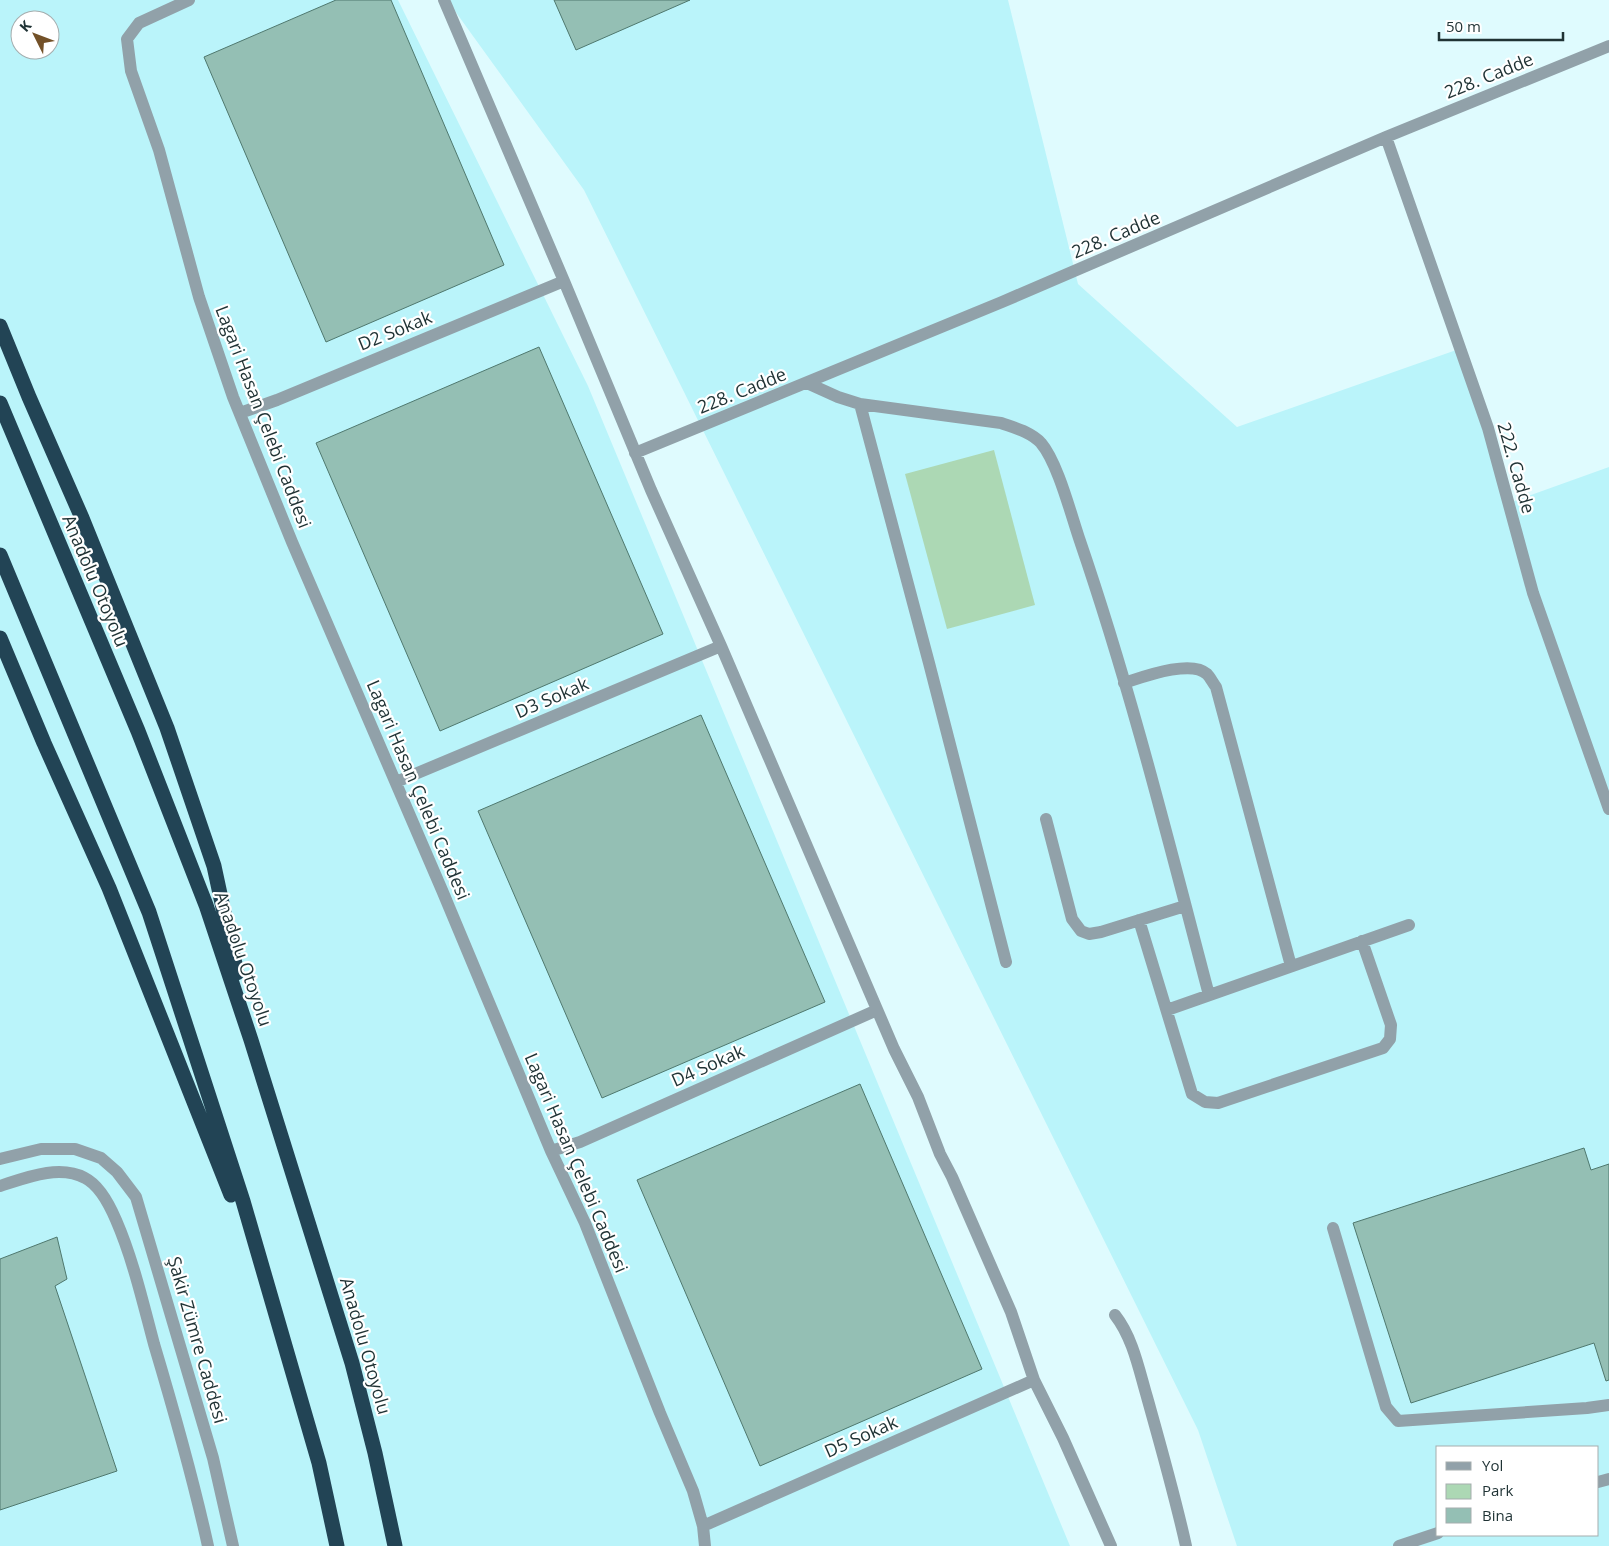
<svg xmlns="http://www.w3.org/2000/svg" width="1609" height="1546" viewBox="0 0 1609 1546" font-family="'Open Sans',sans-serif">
	<rect width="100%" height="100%" fill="#dffbfe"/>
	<path fill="#baf4fa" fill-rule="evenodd" d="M0 0H398L588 386 1070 1546H0ZM20 20H50V50H20Z
		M447 0H1008L1078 284 1237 427 1462 348 1506 504 1609 467V1546H1237L1198 1430 584 190ZM1438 1447H1598V1535H1438Z"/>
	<path fill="#acd8b4" d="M994 450 1035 605 947 629 905 474Z"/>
	<path fill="#94bfb4" stroke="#4f786e" d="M336 0H391L504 265 326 342 204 57Z
		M554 0H690L576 50Z
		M539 347 663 634 440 731 316 443Z
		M701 715 825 1002 602 1098 478 811Z
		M860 1084 982 1369 760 1466 637 1180Z
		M1584 1148 1591 1170 1609 1164V1380L1606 1381 1594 1343 1411 1403 1353 1223Z
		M57 1237 67 1279 55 1286 117 1471 0 1510V1259Z"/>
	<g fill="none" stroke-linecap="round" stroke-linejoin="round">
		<path stroke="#91a1a9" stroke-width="12" d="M189 0 139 23 127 39 131 71 159 150 199 297 233 397 292 542 442 890 551 1151 585 1223 660 1413 693 1491 703 1526 705 1546
			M444 0 564 281 651 490 721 646 894 1049 918 1097 940 1154 952 1177 1011 1312 1034 1380 1063 1438 1111 1546
			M1386 137 1488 428 1533 593 1609 809
			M807 383 838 397 860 404 1001 423C1015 428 1031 432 1041 443 1058 463 1071 515 1080 541 1131 690 1169 843 1209 995
			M860 404 929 663 1006 962
			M240 413 277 400 564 281
			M635 453 1002 302 1386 137 1609 46
			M1124 683C1143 677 1191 659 1207 674 1210 677 1213 683 1216 687L1291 966
			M396 782 721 646
			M1046 819 1072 919 1081 931 1089 934 1101 932 1185 906
			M1139 920 1192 1094 1205 1102 1218 1103 1383 1048 1390 1039 1391 1025 1362 941
			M1167 1010 1409 925
			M551 1151 580 1142 877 1010
			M0 1159 41 1149H75L101 1158 117 1172 136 1197 213 1458 233 1546
			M0 1186C25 1178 59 1164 85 1178 99 1185 110 1206 116 1220 133 1259 143 1303 154 1344 174 1411 193 1478 208 1546
			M1333 1228 1386 1407 1398 1421 1587 1408 1609 1405
			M1115 1315C1133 1338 1139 1370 1147 1397 1161 1447 1175 1496 1186 1546
			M1598 1482 1609 1479
			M703 1526 1034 1380
			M1399 1546 1438 1533"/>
		<path stroke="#245" stroke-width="15" d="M0 326 29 397 82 518 167 728 214 866 237 973
			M0 403 138 731 206 905 251 1040 352 1363 375 1453 395 1546
			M0 555 149 912 243 1201 319 1463 337 1546
			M0 638 44 743 109 888 231 1195"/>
	</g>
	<g text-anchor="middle" stroke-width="4.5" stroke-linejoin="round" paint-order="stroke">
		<g font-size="18" fill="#1f3234" stroke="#fff">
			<text transform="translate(1489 76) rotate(-22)" y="6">228. Cadde</text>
			<text transform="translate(1116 235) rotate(-23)" y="6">228. Cadde</text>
			<text transform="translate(395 331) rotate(-22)" y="6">D2 Sokak</text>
			<text transform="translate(742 391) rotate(-22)" y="6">228. Cadde</text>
			<text transform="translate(263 417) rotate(69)" y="6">Lagari Hasan Çelebi Caddesi</text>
			<text transform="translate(1516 468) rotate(74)" y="6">222. Cadde</text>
			<text transform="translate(95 581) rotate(67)" y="6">Anadolu Otoyolu</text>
			<text transform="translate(552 698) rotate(-23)" y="6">D3 Sokak</text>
			<text transform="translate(418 790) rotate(67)" y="6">Lagari Hasan Çelebi Caddesi</text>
			<text transform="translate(243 959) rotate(71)" y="6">Anadolu Otoyolu</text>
			<text transform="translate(708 1066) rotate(-24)" y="6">D4 Sokak</text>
			<text transform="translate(576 1163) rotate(67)" y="6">Lagari Hasan Çelebi Caddesi</text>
			<text transform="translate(197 1340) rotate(74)" y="6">Şakir Zümre Caddesi</text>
			<text transform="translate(365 1346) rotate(74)" y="6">Anadolu Otoyolu</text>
			<text transform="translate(861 1437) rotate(-24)" y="6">D5 Sokak</text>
		</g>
	</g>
	<rect x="1436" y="1446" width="162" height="90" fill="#ffffff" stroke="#a5adae"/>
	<rect x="1446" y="1462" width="25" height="8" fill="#91a1a9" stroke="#a5adae"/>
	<text x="1482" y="1471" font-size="15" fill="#1f3234">Yol</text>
	<rect x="1446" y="1484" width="25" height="15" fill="#acd8b4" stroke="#a5adae"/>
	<text x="1482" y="1496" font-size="15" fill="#1f3234">Park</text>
	<rect x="1446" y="1508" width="25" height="15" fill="#94bfb4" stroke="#a5adae"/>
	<text x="1482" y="1521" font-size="15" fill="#1f3234">Bina</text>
	<g transform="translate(35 35) rotate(312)"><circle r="24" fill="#ffffff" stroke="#a5adae"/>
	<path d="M0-4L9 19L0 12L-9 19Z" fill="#735128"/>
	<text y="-8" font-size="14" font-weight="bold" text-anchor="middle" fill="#1f3234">K</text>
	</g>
	<path d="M1439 32v8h124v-8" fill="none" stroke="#1f3234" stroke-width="2.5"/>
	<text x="1446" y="32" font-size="15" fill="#1f3234" stroke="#ffffff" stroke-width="4" paint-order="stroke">50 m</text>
</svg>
